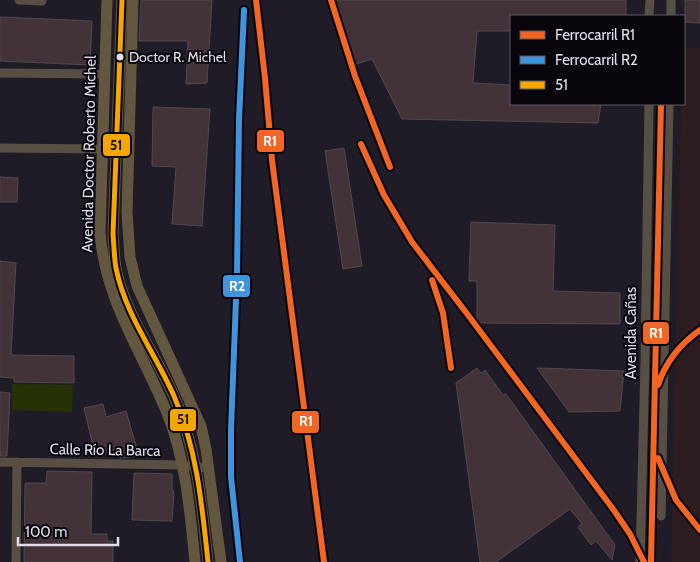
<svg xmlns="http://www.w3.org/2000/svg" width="700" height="562" viewBox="0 0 700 562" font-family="Cabin,sans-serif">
	<rect width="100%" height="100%" fill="#201c27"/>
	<path fill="#2e1d20" d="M684 48H700V562H671L681 104H684Z"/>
	<path fill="#263205" d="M12 384 73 385 72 412 12 410Z"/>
	<path fill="#433338" stroke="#51494e" d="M141 0H212L207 83 186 84 188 41H139Z
		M332 0H626V16H511V31H477L473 83 511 85V104H601L598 123 402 119 372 59 353 65Z
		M685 0H700V23L685 22Z
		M0 17 92 21 90 65 0 61Z
		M153 107 210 109 202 226 172 224 176 167 152 166Z
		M344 148 362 266 343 269 325 151Z
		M0 177 18 178 17 202H0Z
		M471 222 555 225 553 291 620 293V324L477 323V281H469Z
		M0 261 16 263 11 355 74 356V383L14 382V378L0 377Z
		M477 368 481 373 485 370 503 395 506 394 615 545 612 560 596 541 591 545 578 527 582 524 570 509 496 562H480L456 383Z
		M537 368 624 371 620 411 569 412Z
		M0 392 10 393 7 456H0Z
		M103 404 106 417 126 411 139 456 120 458 118 449 95 454 84 408Z
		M47 471 92 472 91 534H107V541H113V562H24L25 483H46Z
		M134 473 172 474V490H173L174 495 172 521 132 520Z"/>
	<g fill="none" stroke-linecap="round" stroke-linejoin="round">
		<path stroke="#584f44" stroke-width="9" d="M19 0 42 1
			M649 16 650 0
			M671 16V0
			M0 73 105 74
			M0 148 103 149
			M0 462 183 465 208 468
			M661 516 669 104
			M16 562 17 462
			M640 562 645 361 649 104"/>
		<path stroke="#645740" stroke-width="11" d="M107 0 100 233C106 303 142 351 167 413 186 460 190 512 195 562
			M122 0 113 234C114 245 114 257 116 268 125 314 155 353 174 396 197 449 202 505 208 562
			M133 0 127 212 130 257 137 286 201 426 206 449 221 562"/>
		<defs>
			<path id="bus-1" d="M122 0 113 234C114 245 114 257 116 268 125 314 155 353 174 396 197 449 202 505 208 562"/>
		</defs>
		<use href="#bus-1" stroke="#08050d" stroke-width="9"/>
		<use href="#bus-1" stroke="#f7a600" stroke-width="5"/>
		<defs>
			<path id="rail-1" d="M256 0 265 78 272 160 324 562
				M331 0 355 76 390 167
				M361 144 384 195 412 242 468 315 613 509 630 534 644 562
				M432 280 443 313 451 368
				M658 385C666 361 680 344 700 330
				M658 458 676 500 700 530
				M651 562 661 104"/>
			<path id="rail-2" d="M240 562 231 477V429L237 274 239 120 244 10"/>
		</defs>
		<use href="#rail-1" stroke="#08050d" stroke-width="10"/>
		<use href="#rail-2" stroke="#08050d" stroke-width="10"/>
		<use href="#rail-1" stroke="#f26522" stroke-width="6"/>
		<use href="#rail-2" stroke="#4094de" stroke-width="6"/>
	</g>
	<circle fill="#e1ddeb" stroke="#08050d" stroke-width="2" cx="120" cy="57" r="4.5"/>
	<g text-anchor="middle" stroke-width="4" stroke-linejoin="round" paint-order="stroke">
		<g font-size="14" fill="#e1ddeb" stroke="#08050d" text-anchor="start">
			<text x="129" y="62">Doctor R. Michel</text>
		</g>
		<g font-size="15" fill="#e1ddeb" stroke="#08050d">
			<text transform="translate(89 154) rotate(-89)" y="5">Avenida Doctor Roberto Michel</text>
			<text transform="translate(631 333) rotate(-90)" y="5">Avenida Cañas</text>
			<text transform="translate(105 450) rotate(1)" y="5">Calle Río La Barca</text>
		</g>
	</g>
	<g stroke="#08050d" stroke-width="2">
		<rect x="256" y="129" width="29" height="24" rx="5" fill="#f26522"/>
		<rect x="102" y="133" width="29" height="24" rx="5" fill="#f7a600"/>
		<rect x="222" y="274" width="29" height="24" rx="5" fill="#4094de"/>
		<rect x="642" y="321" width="28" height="24" rx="5" fill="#f26522"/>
		<rect x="169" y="408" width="28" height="24" rx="5" fill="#f7a600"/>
		<rect x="291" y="410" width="29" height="24" rx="5" fill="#f26522"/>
	</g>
	<g font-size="14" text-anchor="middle" font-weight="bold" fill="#fff">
		<text x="270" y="146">R1</text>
		<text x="237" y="291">R2</text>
		<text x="656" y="338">R1</text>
		<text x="306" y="426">R1</text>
	</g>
	<g font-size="14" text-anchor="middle" font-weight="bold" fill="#111">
		<text x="116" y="150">51</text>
		<text x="183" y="424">51</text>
	</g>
	<rect x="510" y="15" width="175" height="90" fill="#08050d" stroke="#5f5b66"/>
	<rect x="520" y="31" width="25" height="8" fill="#f26522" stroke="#5f5b66"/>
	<text x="555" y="40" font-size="15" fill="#e1ddeb">Ferrocarril R1</text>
	<rect x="520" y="56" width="25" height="8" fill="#4094de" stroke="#5f5b66"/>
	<text x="555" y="65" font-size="15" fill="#e1ddeb">Ferrocarril R2</text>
	<rect x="520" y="81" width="25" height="8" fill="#f7a600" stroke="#5f5b66"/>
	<text x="555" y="90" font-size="15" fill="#e1ddeb">51</text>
	<path d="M18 537v8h100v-8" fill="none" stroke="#e1ddeb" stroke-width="2.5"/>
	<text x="25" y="537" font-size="15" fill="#e1ddeb" stroke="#08050d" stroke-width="4" paint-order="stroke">100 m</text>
</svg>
